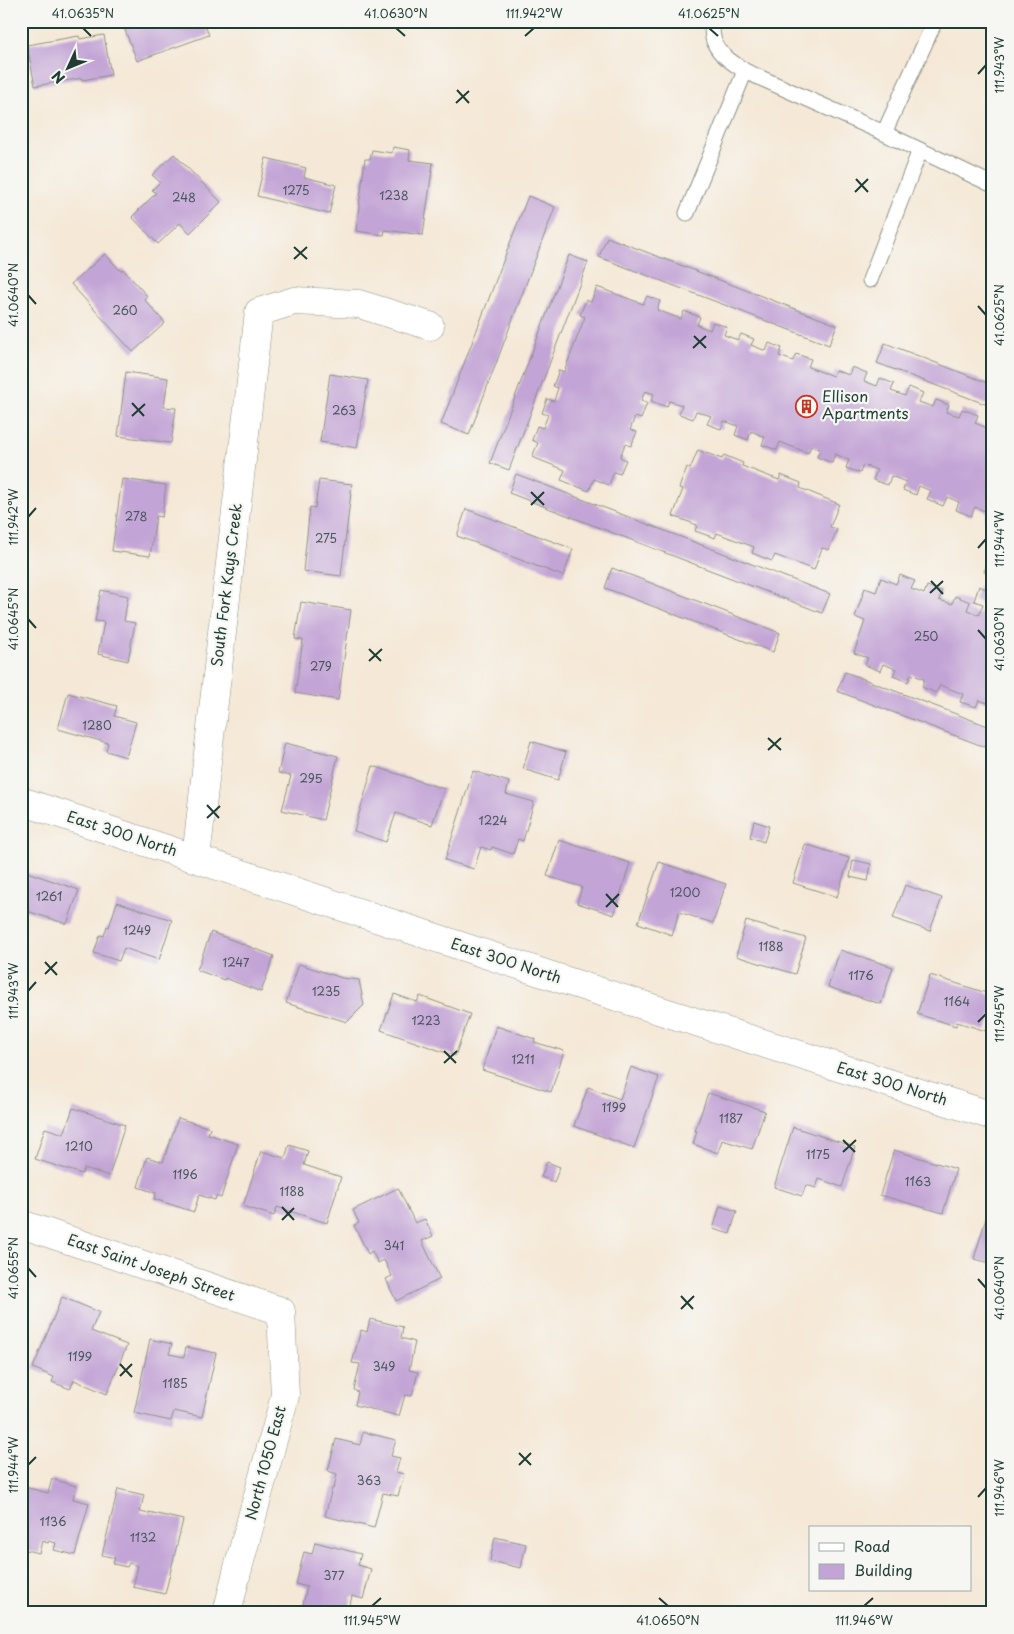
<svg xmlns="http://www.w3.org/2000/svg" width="1014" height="1634" viewBox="0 0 1014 1634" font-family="'Playpen Sans',sans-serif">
	<rect width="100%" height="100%" fill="#f6f6f2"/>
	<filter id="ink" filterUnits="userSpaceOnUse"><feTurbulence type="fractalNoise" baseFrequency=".02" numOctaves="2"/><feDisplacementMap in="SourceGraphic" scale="10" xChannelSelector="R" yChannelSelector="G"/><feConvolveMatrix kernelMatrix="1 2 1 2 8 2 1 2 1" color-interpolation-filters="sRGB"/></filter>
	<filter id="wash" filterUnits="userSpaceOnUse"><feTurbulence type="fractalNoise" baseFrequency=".0096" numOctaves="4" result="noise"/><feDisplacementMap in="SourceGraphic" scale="20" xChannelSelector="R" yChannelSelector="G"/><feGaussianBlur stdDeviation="1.12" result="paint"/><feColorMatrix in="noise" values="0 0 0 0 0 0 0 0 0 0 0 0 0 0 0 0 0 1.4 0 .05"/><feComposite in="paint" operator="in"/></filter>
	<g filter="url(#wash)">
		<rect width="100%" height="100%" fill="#f5e8d6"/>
		<g id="blocks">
			<path fill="#c3a4d6" d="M134 21H203L209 35 137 61 123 25Z
				M104 35 111 75 82 80V78L35 86 27 45 79 36 80 39Z
				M393 147 410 150 409 160 433 163 423 235 385 230 384 235 356 231 365 159H370L372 150 392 153Z
				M174 154 221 202 190 233 180 223 158 244 132 217 156 193 152 190 160 182 152 175Z
				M266 158 306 168 304 177 336 185 329 214 257 196Z
				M528 196 555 207 469 435 441 424Z
				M607 237 837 325 829 345 599 257Z
				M105 254 121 271 123 269 147 296 144 299 165 323 133 352 71 284Z
				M569 255 588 262 509 470 490 463Z
				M597 287 643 304 647 296 660 301 657 310 681 319 684 311 700 317 697 325 710 330 713 322 727 327 724 335 738 340 741 334 754 339 751 345 766 351 769 343 782 348 779 356 793 361 796 354 811 359 808 367 833 376 835 370 849 375 852 367 867 373 864 381 877 386 880 378 894 384 891 391 905 396 909 387 923 393 919 402 933 407 936 400 949 405 946 412 959 416 962 409 978 415 975 423 987 428 990 421 993 422V524L984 521 987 512 975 507 971 516 956 510 959 502 947 497 943 506 927 499 931 491 919 486 916 495 903 490 906 482 891 476 888 485 873 480 877 470 863 465 860 473 846 468 849 460 835 454 832 463 817 457 820 449 811 446 808 453 780 442 777 450 762 445 765 437 751 431 748 440 735 435 738 426 724 421 721 429 707 424 711 416 696 411 693 419 679 414 682 405 669 401 667 407 651 401 654 394 645 391 641 401 647 403 641 419 635 417 630 430 637 432 631 446 625 444 620 457 626 460 620 474 614 472 609 485 594 479 589 491 561 480 565 470 532 457 538 443 532 440 537 426 543 428 548 415 542 413 547 399 554 401 558 388 553 386 559 370 564 372 585 317 580 315 586 300 591 302Z
				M885 343 993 385V407L877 363Z
				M126 372 168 378 164 407 176 408 171 443 118 436Z
				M330 374 368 380 357 448 320 442Z
				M698 450 722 459 724 455 743 463 742 466 779 480 781 475 801 483 800 488 839 504 830 527 837 529 829 550 822 548 814 570 775 555 772 561 752 553 754 547 717 533 715 538 695 531 697 525 673 516 683 489 679 488 687 467 690 469Z
				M516 474 830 594 822 613 509 493Z
				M122 479 166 485 162 517 156 516 150 556 112 551Z
				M319 480 352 484 341 576 303 571 310 507 315 508Z
				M466 509 573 549 563 576 457 536Z
				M989 558 993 559V576L984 572Z
				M612 568 780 633 773 652 605 588Z
				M900 575 915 581 911 589 924 594 927 586 942 591 939 600 952 604 955 596 970 602 967 610 979 615 983 604 974 601 979 586 988 590 993 577V705L979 700 976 707 960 702 963 694 940 685 936 693 922 687 924 679 911 674 908 682 893 676 896 669 883 664 880 671 865 665 868 658 854 653 865 621 855 617 865 588 876 592 881 578 896 584Z
				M101 590 128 596 124 621 135 623 128 661 98 654 104 622 95 621Z
				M301 602 351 610 338 700 295 693 303 640 295 639Z
				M845 672 993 728V750L837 691Z
				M68 693 117 706 114 716 136 722 126 757 106 751 108 743 58 729Z
				M531 741 566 752 558 780 523 769Z
				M285 743 338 756 323 820 282 810 291 776 278 773Z
				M373 766 444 789 432 825 396 813 386 842 354 831Z
				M473 771 509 782 506 794 534 802 523 841 518 839 513 854 492 847 491 850 481 847 474 869 445 860Z
				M754 821 769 826 764 842 750 837Z
				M559 840 630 863 614 915 577 903 582 887 547 876Z
				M805 844 849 858 837 897 793 883Z
				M853 860 871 864 868 881 850 877Z
				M659 862 726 884 713 923 679 912 672 935 638 923Z
				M24 871 79 890 67 924 21 909V879Z
				M905 885 942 898 930 931 893 918Z
				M117 902 172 920 159 960 124 948 119 961 94 953 100 935 104 936 107 926 109 927Z
				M746 921 806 938 795 974 736 956Z
				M211 932 274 956 261 992 225 978 224 980 197 970Z
				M840 950 893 967 881 1004 828 987Z
				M299 964 342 978 359 980 364 1005 347 1022 286 1003Z
				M930 975 993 995V1009L986 1031 957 1022 956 1026 917 1014Z
				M394 994 417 1002 420 996 470 1014 455 1056 381 1030Z
				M496 1026 535 1039 534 1042 564 1051 551 1092 482 1070Z
				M631 1067 659 1077 634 1148 574 1126 588 1087 620 1099Z
				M708 1093 765 1111 752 1149 722 1140 718 1153 693 1144 697 1131H695Z
				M73 1108 125 1125 109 1176 84 1168 82 1174 35 1159 45 1128 64 1134Z
				M178 1118 210 1128 208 1134 238 1144 221 1198 216 1196 215 1200 199 1195 194 1212 154 1199 156 1193 138 1187 147 1157 163 1162Z
				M793 1127 855 1147 842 1187 819 1179 816 1188 806 1185 802 1196 774 1187Z
				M289 1145 308 1151 304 1165 341 1177 327 1223 277 1207 274 1216 243 1206 261 1151 285 1158Z
				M894 1150 956 1169 943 1213 880 1195Z
				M547 1162 560 1167 554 1182 541 1177Z
				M398 1188 415 1223 425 1219 433 1236 422 1241 440 1279 396 1301 386 1279 392 1276 384 1260 378 1263 372 1251 368 1254 354 1225 359 1223 353 1210Z
				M993 1194V1264L974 1259Z
				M720 1206 737 1211 730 1234 713 1229Z
				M62 1297 99 1312 91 1331 127 1345 107 1394 74 1380 70 1389 52 1382 54 1377 33 1368Z
				M21 1300 28 1303 22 1322H21Z
				M370 1319 403 1327 401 1338 415 1342 409 1370 418 1372 412 1396 405 1395 399 1416 355 1405 358 1392 354 1390 360 1364 352 1363 361 1330 367 1332Z
				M150 1339 172 1344 169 1354 184 1357 186 1347 216 1353 202 1417 174 1411 171 1421 134 1413Z
				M363 1432 396 1440 391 1456 400 1458 396 1472 404 1474 398 1496 383 1493 374 1528 325 1516 332 1488H334L337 1474 328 1471 336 1439 360 1445Z
				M52 1479 76 1486 73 1499 89 1503 75 1555 54 1550 56 1543 49 1541 48 1543 42 1541 39 1553 21 1549V1486L48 1493Z
				M118 1489 144 1495 140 1512 149 1514V1512L183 1520 165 1594 133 1587 138 1566 129 1563 127 1567 113 1564 115 1558 102 1555Z
				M495 1537 526 1544 521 1568 490 1561Z
				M315 1542 361 1554 358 1565 371 1569 363 1599 352 1596 348 1613H301L307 1587 296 1584 304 1552 312 1554Z
				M502 1608 517 1612V1613H500Z"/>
		</g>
	</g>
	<g filter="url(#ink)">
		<use href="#blocks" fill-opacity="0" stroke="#8a9285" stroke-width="1"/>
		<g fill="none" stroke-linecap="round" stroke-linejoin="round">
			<defs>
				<path id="service" d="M713 21C708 48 725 58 745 71L884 133
					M935 21 884 133 993 185
					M687 213 745 71
					M870 280 920 150"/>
				<path id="minor" d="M21 801 573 983 993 1116
					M196 858 259 312 294 301 359 304 430 326
					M21 1224 281 1311 285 1396 237 1572 227 1613"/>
			</defs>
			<use href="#service" stroke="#8a9285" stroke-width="17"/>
			<use href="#minor" stroke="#8a9285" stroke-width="29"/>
			<use href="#service" stroke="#fff" stroke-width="15"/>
			<use href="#minor" stroke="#fff" stroke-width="28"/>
		</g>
	</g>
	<path fill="none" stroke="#1f3d34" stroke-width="2" d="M83 28 91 36M396 28 405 36M709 28 718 36M525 36 534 28M978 74 986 65M457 90 469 103M456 103 469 91M856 179 868 192M855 192 868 179M294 247 307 259M294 259 307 247M28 295 36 304M978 306 986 315M694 336 706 348M693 348 706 336M132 403 144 416M132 416 145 404M531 492 544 505M531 505 544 492M28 517 36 508M978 548 986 539M931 581 943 594M930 593 943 581M28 619 36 628M978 630 986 639M369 649 381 661M369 661 382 649M768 738 781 750M768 750 781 738M207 805 219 818M207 818 220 806M606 894 618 907M606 907 619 894M45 962 57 975M45 974 57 962M28 991 36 982M978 1022 986 1014M444 1051 456 1063M444 1063 457 1051M843 1140 855 1152M843 1152 856 1140M282 1207 294 1220M282 1220 294 1208M28 1268 36 1277M978 1279 986 1288M681 1296 693 1309M681 1309 694 1296M120 1364 132 1377M120 1376 132 1364M519 1453 531 1465M28 1465 36 1457M519 1465 531 1453M978 1497 986 1488M659 1598 668 1606M372 1606 381 1598M864 1606 873 1598"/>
	<defs>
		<symbol id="building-ring" viewBox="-11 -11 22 22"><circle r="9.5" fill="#f6f6f2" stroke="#c8321e" stroke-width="1.5"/><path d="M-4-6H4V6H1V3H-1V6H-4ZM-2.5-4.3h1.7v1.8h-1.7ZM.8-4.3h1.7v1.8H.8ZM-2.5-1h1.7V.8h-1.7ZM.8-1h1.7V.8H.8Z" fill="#c8321e"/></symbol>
	</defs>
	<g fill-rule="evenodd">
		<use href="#building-ring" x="794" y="394" width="25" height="25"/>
	</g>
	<g text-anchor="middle" stroke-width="4.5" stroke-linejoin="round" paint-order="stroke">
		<g font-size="12" fill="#48575c">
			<text x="296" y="195">1275</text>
			<text x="394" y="200">1238</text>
			<text x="184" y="202">248</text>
			<text x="125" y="315">260</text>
			<text x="344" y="415">263</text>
			<text x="136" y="521">278</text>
			<text x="326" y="543">275</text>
			<text x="926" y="641">250</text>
			<text x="321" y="671">279</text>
			<text x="97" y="730">1280</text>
			<text x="311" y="783">295</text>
			<text x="493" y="825">1224</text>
			<text x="685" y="897">1200</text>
			<text x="49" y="901">1261</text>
			<text x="137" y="935">1249</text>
			<text x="771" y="951">1188</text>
			<text x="236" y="967">1247</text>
			<text x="861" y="980">1176</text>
			<text x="326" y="996">1235</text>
			<text x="957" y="1006">1164</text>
			<text x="426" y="1025">1223</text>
			<text x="523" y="1064">1211</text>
			<text x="614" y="1112">1199</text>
			<text x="731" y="1123">1187</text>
			<text x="79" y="1151">1210</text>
			<text x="818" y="1159">1175</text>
			<text x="185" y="1179">1196</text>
			<text x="918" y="1186">1163</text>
			<text x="292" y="1196">1188</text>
			<text x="394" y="1250">341</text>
			<text x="80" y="1361">1199</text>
			<text x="384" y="1371">349</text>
			<text x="175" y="1388">1185</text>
			<text x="369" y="1485">363</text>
			<text x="53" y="1526">1136</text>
			<text x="143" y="1542">1132</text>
			<text x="334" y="1580">377</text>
		</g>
		<g font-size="15" fill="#1f3d34" stroke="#f6f6f2" text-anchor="start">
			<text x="822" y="402">Ellison<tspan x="822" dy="17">Apartments</tspan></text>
		</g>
		<g font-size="15" fill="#1f3d34" stroke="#f6f6f2">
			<text transform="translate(227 585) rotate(-83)" y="5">South Fork Kays Creek</text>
			<text transform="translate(122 834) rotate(18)" y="5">East 300 North</text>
			<text transform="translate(506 961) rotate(18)" y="5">East 300 North</text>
			<text transform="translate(892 1084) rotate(17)" y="5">East 300 North</text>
			<text transform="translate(151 1268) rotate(19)" y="5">East Saint Joseph Street</text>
			<text transform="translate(266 1463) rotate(-75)" y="5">North 1050 East</text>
		</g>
	</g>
	<rect width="1014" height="1634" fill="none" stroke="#f6f6f2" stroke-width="55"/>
	<rect x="809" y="1526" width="162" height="65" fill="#f6f6f2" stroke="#a0aca6"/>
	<rect x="819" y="1543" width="25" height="8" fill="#ffffff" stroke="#a0aca6"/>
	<text x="854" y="1552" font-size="15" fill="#1f3d34">Road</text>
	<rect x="819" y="1564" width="25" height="15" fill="#c3a4d6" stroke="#a0aca6"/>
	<text x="854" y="1576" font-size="15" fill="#1f3d34">Building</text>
	<g transform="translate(68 68) rotate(226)" stroke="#f6f6f2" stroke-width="4" paint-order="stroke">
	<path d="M0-4L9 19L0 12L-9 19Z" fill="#1f3d34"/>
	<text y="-8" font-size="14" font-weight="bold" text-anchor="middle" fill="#1f3d34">N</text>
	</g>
	<rect x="28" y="28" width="958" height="1578" fill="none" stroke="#1f3d34" stroke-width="2"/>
	<g font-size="12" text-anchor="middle" fill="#1f3d34">
		<text x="83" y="18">41.0635°N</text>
		<text x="396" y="18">41.0630°N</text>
		<text x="534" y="18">111.942°W</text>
		<text x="709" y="18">41.0625°N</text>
		<text transform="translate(1000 65) rotate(-90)" y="4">111.943°W</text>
		<text transform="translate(14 295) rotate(-90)" y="4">41.0640°N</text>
		<text transform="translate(1000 315) rotate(-90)" y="4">41.0625°N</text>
		<text transform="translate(14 517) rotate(-90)" y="4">111.942°W</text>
		<text transform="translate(1000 539) rotate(-90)" y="4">111.944°W</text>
		<text transform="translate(14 619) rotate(-90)" y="4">41.0645°N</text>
		<text transform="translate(1000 639) rotate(-90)" y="4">41.0630°N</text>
		<text transform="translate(14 991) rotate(-90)" y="4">111.943°W</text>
		<text transform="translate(1000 1014) rotate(-90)" y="4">111.945°W</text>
		<text transform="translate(14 1268) rotate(-90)" y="4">41.0655°N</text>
		<text transform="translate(1000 1288) rotate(-90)" y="4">41.0640°N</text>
		<text transform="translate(14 1465) rotate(-90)" y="4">111.944°W</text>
		<text transform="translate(1000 1488) rotate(-90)" y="4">111.946°W</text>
		<text x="372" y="1625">111.945°W</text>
		<text x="668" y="1625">41.0650°N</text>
		<text x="864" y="1625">111.946°W</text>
	</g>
</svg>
